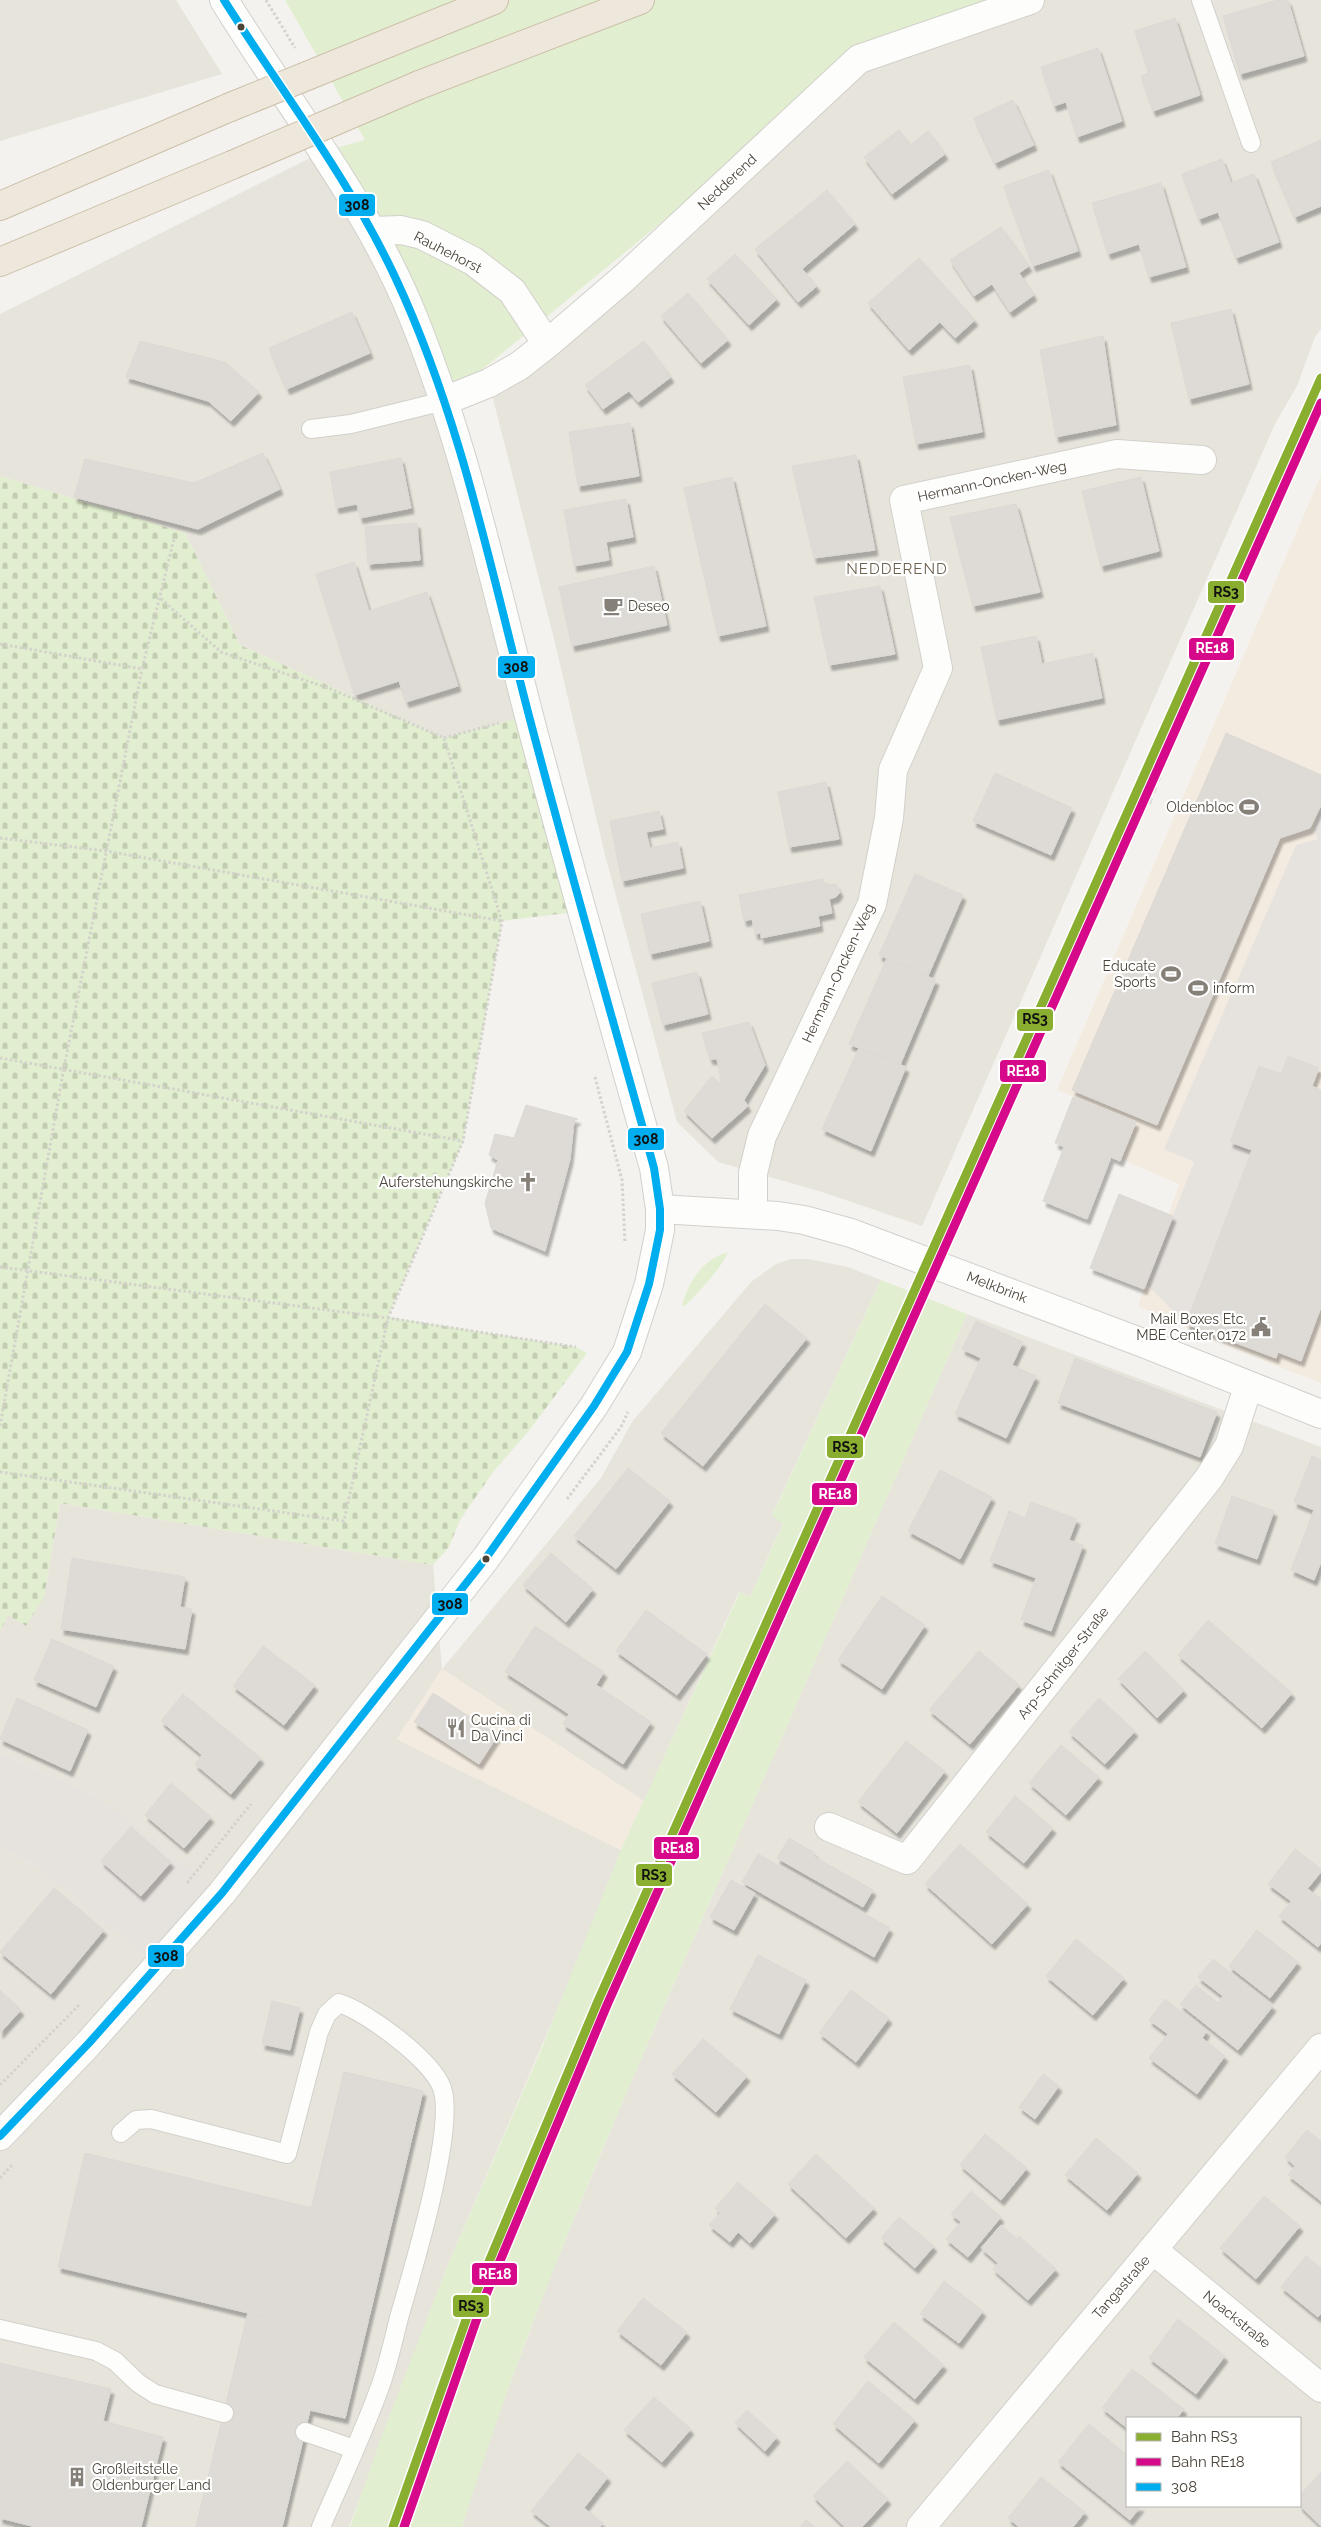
<svg xmlns="http://www.w3.org/2000/svg" width="1321" height="2527" viewBox="0 0 1321 2527" font-family="Raleway,sans-serif">
	<defs>
		<pattern id="cemetery-stones" width="16" height="16" patternUnits="userSpaceOnUse" patternTransform="scale(1.25)"><rect width="16" height="16" fill="#e1eecf"/><path d="M2 7V4a2 2 0 0 1 4 0v3zM10 15v-3a2 2 0 0 1 4 0v3z" fill="#c3cdb2"/></pattern>
		<filter id="shadow"><feDropShadow dx="3" dy="5.5" stdDeviation="1" flood-color="#0004"/></filter>
	</defs>
	<rect width="100%" height="100%" fill="#f4f2ee"/>
	<path fill="#e7e4dc" fill-rule="evenodd" d="M0 0H176L222 74 0 141Z
		M1037 0H1321V329L1315 337 1297 386 1275 424 922 1226 822 1192 718 1162 677 1122 605 855 554 639 489 383 859 59Z
		M322 152 414 318 529 715 444 738 240 645 185 533 0 476V314Z
		M791 1259H808L848 1267 881 1280 772 1515 783 1523 750 1597 739 1592 644 1801 442 1669 397 1739 621 1850 575 1968 447 2267 349 2527H0V1847L41 1869 94 1795 0 1753V1631L7 1615 44 1597 60 1503 433 1565 442 1669 601 1478 632 1422 751 1282 776 1264Z
		M967 1314 1321 1447V2527H462L486 2448 552 2272 624 2098ZM1127 2418H1300V2506H1127Z"/>
	<path fill="#f3ebdf" d="M1321 475V1383L1241 1352 1138 1306 1179 1184 1121 1159 1136 1122 1057 1090Z
		M442 1669 644 1801 621 1850 397 1739Z"/>
	<path fill="#e6e2de" d="M0 1753 94 1795 222 1893 158 1965 41 1869 0 1847Z"/>
	<path fill="#e1eecf" d="M285 0H1024L859 60 444 401 322 152 365 140Z
		M728 1252C719 1272 700 1290 685 1306L682 1305C689 1281 703 1259 728 1252Z
		M881 1280 967 1314C877 1520 787 1726 697 1931 611 2127 525 2323 462 2527H350L382 2435 447 2267 541 2050 621 1850 740 1592 750 1597 783 1524 772 1516Z"/>
	<path fill="url(#cemetery-stones)" d="M0 476 185 533 240 645 444 738 529 715 583 911 502 921 463 1141 388 1317 576 1347 587 1353 528 1432 493 1472 460 1520 449 1547 433 1565 60 1503 44 1597 26 1626 8 1615 0 1631Z"/>
	<path fill="#e6e3df" d="M1321 809V1069L1288 1056 1281 1074 1259 1066 1231 1142 1252 1150 1186 1324 1146 1284 1194 1162 1164 1149 1296 845 1318 839 1313 829Z"/>
	<path fill="#dedbd6" stroke="#dcd9d4" filter="url(#shadow)" d="M1278 0H1288L1304 56 1240 74 1223 16Z
		M1175 18 1200 95 1153 111 1141 76 1149 73 1135 31Z
		M1098 48 1122 121 1077 137 1066 102 1054 106 1041 67Z
		M1013 100 1034 145 995 163 974 118Z
		M899 130 910 145 928 131 945 154 892 194 864 157Z
		M1321 140V206L1295 217 1271 162Z
		M1222 159 1231 183 1254 174 1279 242 1236 258 1218 212 1199 219 1182 174Z
		M1049 170 1078 251 1033 266 1004 186Z
		M1161 183 1186 267 1149 277 1139 244 1108 254 1092 203Z
		M827 190 855 224 802 269 817 286 798 302 755 249Z
		M1001 227 1029 266 1019 273 1034 295 1010 312 992 284 974 296 950 260Z
		M735 254 777 299 749 325 707 279Z
		M919 258 975 320 955 338 940 322 909 350 868 303Z
		M688 293 728 340 701 363 661 316Z
		M1231 309 1249 384 1189 399 1171 323Z
		M352 312 370 353 287 389 269 348Z
		M1103 336 1116 425 1056 437 1040 350Z
		M140 341 225 362 259 392 231 421 208 401 126 377Z
		M644 341 671 377 638 402 629 391 603 409 585 385Z
		M970 365 982 432 916 444 903 377Z
		M630 423 639 476 578 486 569 432Z
		M263 453 280 489 198 529 74 497 85 459 194 483Z
		M856 455 875 550 814 558 792 466Z
		M401 458 411 508 360 518 357 504 336 508 330 472Z
		M732 477 766 626 718 636 684 488Z
		M1141 477 1159 551 1101 566 1082 491Z
		M626 499 633 537 606 542 609 560 574 566 564 510Z
		M1016 504 1040 592 973 606 950 517Z
		M417 523 420 560 368 564 365 527Z
		M354 562 369 611 427 592 458 686 406 702 399 681 355 695 316 574Z
		M654 566 667 625 572 646 559 587Z
		M880 586 895 654 829 665 814 597Z
		M1036 636 1042 664 1093 653 1102 698 997 720 981 647Z
		M1226 733 1321 775V805L1310 828 1280 838 1157 1125 1072 1090Z
		M995 773 1072 808 1051 855 973 821Z
		M826 782 839 839 789 847 778 792Z
		M659 811 663 829 646 832 650 848 678 842 683 868 622 881 610 821Z
		M915 874 963 895 928 976 879 955Z
		M823 879 824 885 836 884 840 892 836 897 829 899 832 913 818 916 820 926 761 938V933L755 934 752 919 744 921 739 895Z
		M700 901 709 941 650 954 641 914Z
		M887 958 936 980 900 1065 849 1044Z
		M697 972 708 1014 663 1025 652 983Z
		M749 1022 765 1065 744 1100 748 1106 712 1138 684 1111 712 1076 722 1085 717 1059H710L702 1033Z
		M859 1048 906 1067 871 1151 822 1129Z
		M1288 1056 1319 1068 1312 1086 1321 1090V1307L1301 1361 1278 1352 1276 1358 1186 1324 1252 1150 1230 1142 1259 1066 1281 1074Z
		M1073 1097 1136 1122 1120 1161 1111 1157 1087 1219 1043 1201 1064 1147 1055 1143Z
		M526 1105 578 1119 574 1121 570 1159 545 1251 491 1228 485 1203 498 1160 489 1155 495 1134 514 1138Z
		M1119 1194 1173 1216 1144 1289 1090 1268Z
		M765 1304 807 1338 703 1466 661 1433Z
		M976 1321 1023 1342 1012 1365 1036 1376 1006 1438 955 1414 981 1358 962 1349Z
		M1075 1358 1217 1412 1200 1457 1058 1403Z
		M1312 1456 1321 1460V1562L1314 1580 1291 1570 1314 1510 1294 1502Z
		M628 1468 670 1501 616 1569 574 1536Z
		M940 1470 992 1497 960 1559 908 1531Z
		M1232 1496 1274 1511 1257 1559 1215 1544Z
		M1031 1502 1077 1519 1069 1540 1083 1545 1051 1631 1021 1620 1036 1578 990 1561 1009 1511 1025 1518Z
		M551 1553 593 1589 566 1622 523 1585Z
		M72 1558 185 1577 180 1607 192 1609 185 1649 61 1629Z
		M882 1596 925 1625 882 1689 838 1660Z
		M646 1610 707 1654 677 1695 616 1651Z
		M1208 1620 1292 1693 1262 1728 1178 1655Z
		M535 1626 604 1672 596 1685 651 1722 623 1764 563 1724 569 1714 505 1672Z
		M52 1639 114 1666 96 1707 34 1680Z
		M263 1646 315 1685 284 1725 233 1686Z
		M979 1651 1019 1685 970 1744 929 1710Z
		M1145 1651 1184 1690 1157 1718 1118 1679Z
		M433 1693 498 1735 479 1764 414 1722Z
		M183 1694 261 1758 231 1794 195 1764 202 1755 161 1721Z
		M17 1698 88 1730 70 1771 0 1739Z
		M1099 1698 1135 1731 1105 1764 1069 1732Z
		M906 1741 945 1771 897 1833 858 1802Z
		M1061 1745 1099 1777 1066 1815 1029 1783Z
		M171 1783 211 1817 184 1848 145 1815Z
		M1015 1796 1053 1828 1024 1863 986 1832Z
		M131 1827 171 1862 141 1896 101 1861Z
		M789 1838 815 1853 813 1856 873 1890 863 1907 777 1858Z
		M960 1844 1028 1904 992 1944 925 1884Z
		M1295 1849 1321 1869V1872L1308 1888 1304 1886 1291 1901 1268 1884Z
		M758 1854 890 1928 874 1957 742 1882Z
		M731 1880 755 1893 734 1930 710 1917Z
		M1304 1886 1321 1899V1943L1318 1947 1279 1916Z
		M54 1888 104 1930 51 1994 0 1952Z
		M1257 1930 1298 1962 1270 1998 1229 1966Z
		M1076 1939 1124 1978 1093 2015 1046 1976Z
		M758 1955 806 1980 779 2034 730 2009Z
		M1213 1959 1273 2006 1238 2050 1180 2004 1196 1985 1218 2003 1223 1996 1198 1977Z
		M0 1990 21 2010 0 2033Z
		M851 1990 889 2018 856 2062 819 2033Z
		M1165 1999 1207 2031 1202 2038 1225 2056 1197 2094 1149 2058 1168 2034 1149 2020Z
		M272 2001 300 2008 290 2050 262 2044Z
		M703 2039 747 2076 716 2112 672 2074Z
		M344 2072 423 2091 345 2418 310 2410 282 2527H196L248 2313 58 2267 85 2153 312 2208Z
		M344 2072 423 2091 345 2418 310 2410 282 2527H196L248 2313 284 2322Z
		M1043 2074 1059 2086 1035 2119 1019 2107Z
		M1307 2130 1321 2141V2201L1288 2175 1295 2166 1285 2157Z
		M985 2134 1027 2168 1001 2200 960 2165Z
		M1096 2138 1138 2173 1107 2210 1065 2175Z
		M816 2154 874 2208 846 2238 788 2184Z
		M738 2182 775 2214 750 2243 738 2232 730 2242 709 2225 720 2213 715 2208Z
		M971 2191 1001 2217 968 2257 946 2239 961 2222 951 2214Z
		M1264 2196 1300 2226 1256 2279 1220 2248Z
		M899 2217 934 2246 915 2268 881 2238Z
		M1001 2225 1017 2239 1019 2236 1056 2269 1028 2300 993 2269 998 2263 981 2248Z
		M1306 2256 1321 2268V2313L1318 2317 1281 2287Z
		M944 2281 983 2311 959 2343 920 2314Z
		M643 2298 687 2332 661 2365 617 2331Z
		M1178 2319 1225 2356 1196 2394 1149 2358Z
		M894 2322 944 2365 915 2399 864 2357Z
		M0 2363 111 2389 103 2421 163 2437 141 2527H36L0 2518Z
		M1132 2369 1184 2409 1177 2418H1127V2428L1102 2408Z
		M868 2381 915 2420 879 2463 833 2424Z
		M654 2397 691 2429 662 2462 624 2430Z
		M747 2410 777 2437 765 2451 735 2423Z
		M1089 2424 1127 2455V2506H1141L1130 2520 1058 2462Z
		M578 2453 608 2477 584 2508 603 2523 600 2527H551L531 2511Z
		M847 2461 888 2499 862 2527H845L813 2496Z
		M1321 2472V2526L1300 2506V2495Z
		M1041 2477 1085 2512 1073 2527H1019L1008 2518Z
		M806 2520 815 2527H800Z"/>
	<g fill="none" stroke-linecap="round" stroke-linejoin="round">
		<defs>
			<path id="service" d="M1201 0 1251 143
				M311 429 351 424 444 401
				M121 2133 136 2120 151 2119 287 2154 319 2032 327 2014 339 2003C367 2012 432 2060 442 2088 456 2128 413 2269 400 2314 394 2337 389 2361 381 2384 364 2432 341 2480 321 2527
				M0 2329 96 2351 115 2361 138 2383 155 2394 224 2413
				M305 2432 354 2449"/>
			<path id="minor" d="M373 231 401 230 422 235 473 261 512 291 547 344
				M444 401 489 383 519 366 547 344 624 278 859 59 1030 0
				M660 1209 778 1216 804 1220 851 1233 1143 1343 1321 1414
				M753 1214V1173L762 1136 872 904 889 818 893 770 938 668 904 500 1117 454 1202 460
				M829 1827 907 1860 1209 1478 1229 1446 1248 1387
				M0 2136 89 2043 222 1893 486 1558 594 1406 627 1352 649 1284 660 1230V1209L654 1168C612 1017 568 865 528 712 494 580 465 446 414 319 368 204 289 106 224 0
				M1153 2250 1321 2388
				M921 2527 1321 2048"/>
			<path id="motorway" d="M388 43 494 0
				M419 85 640 0
				M0 206 228 108
				M0 262 232 165"/>
		</defs>
		<use href="#service" stroke="#d2d0cb" stroke-width="20"/>
		<use href="#minor" stroke="#d2d0cb" stroke-width="30"/>
		<use href="#motorway" stroke="#ccbfa9" stroke-width="30"/>
		<path stroke="#d3d2cc" stroke-width="3" stroke-dasharray="2.5 2.5" stroke-linecap="butt" d="M266 0 295 48
			M0 644 142 669 174 539
			M444 738 499 723
			M0 838 106 851 502 921
			M0 1058 463 1141
			M595 1077 622 1180 625 1243
			M0 1267 388 1318 576 1347
			M0 1426 64 1068 142 669
			M0 1472 344 1521 388 1318 463 1141 502 921 444 738 331 689 221 652 160 598
			M567 1499 621 1427 628 1412
			M187 1883 251 1804
			M0 2085 79 2005
			M0 2178 13 2164"/>
		<use href="#service" stroke="#fdfdfc" stroke-width="18"/>
		<use href="#minor" stroke="#fdfdfc" stroke-width="28"/>
		<use href="#motorway" stroke="#ede8db" stroke-width="28"/>
		<path stroke="#dbdbda" stroke-width="4" stroke-dasharray="6 6" stroke-linecap="butt" d="M1149 804 1242 558"/>
		<defs>
			<path id="motorway-bridge" d="M228 108 388 43
				M232 165 419 85"/>
		</defs>
		<use href="#motorway-bridge" stroke="#ccbfa9" stroke-width="30" stroke-linecap="butt"/>
		<use href="#motorway-bridge" stroke="#ede8db" stroke-width="28"/>
		<defs>
			<path id="bus-1" d="M0 2136 89 2043 222 1893 486 1558 594 1406 627 1352 649 1284 660 1230V1209L654 1168C612 1016 568 865 528 712 490 566 460 416 396 279 350 180 282 92 224 0"/>
		</defs>
		<use href="#bus-1" stroke="#fff" stroke-width="11"/>
		<use href="#bus-1" stroke="#00aeef" stroke-width="8"/>
		<defs>
			<path id="rail-1" d="M393 2527 473 2300 598 2001 1321 378"/>
			<path id="rail-2" d="M404 2527 482 2304 607 2005 1321 403"/>
		</defs>
		<use href="#rail-1" stroke="#fff" stroke-width="12"/>
		<use href="#rail-2" stroke="#fff" stroke-width="12"/>
		<use href="#rail-1" stroke="#89ae30" stroke-width="9"/>
		<use href="#rail-2" stroke="#d7098b" stroke-width="9"/>
	</g>
	<defs>
		<symbol id="cafe-bare" viewBox="-9 -9 18 18"><path d="M-5.5-4.5H6V0H3Q3 3.5 0 3.5H-2.5Q-5.5 3.5-5.5 0ZM3-3.2v2h1.7v-2ZM-6 4.5H4V6H-6Z" fill="#868178" stroke="#fff" stroke-width="2.5" paint-order="stroke"/></symbol>
		<symbol id="stadium-bare" viewBox="-9 -9 18 18"><path d="M0-5a6.5 5 0 1 0 0 10a6.5 5 0 1 0 0-10ZM-3.5-1.8h7v3.6h-7Z" fill="#868178" stroke="#fff" stroke-width="2.5" paint-order="stroke"/></symbol>
		<symbol id="church-bare" viewBox="-9 -9 18 18"><path d="M-1.2-6h2.4v3.5h3.3v2.4h-3.3V6h-2.4V-.1h-3.3v-2.4h3.3Z" fill="#868178" stroke="#fff" stroke-width="2.5" paint-order="stroke"/></symbol>
		<symbol id="civic-bare" viewBox="-9 -9 18 18"><path d="M-.6-6.5H3V-4.5H.6V-3L4-1V1h2V6H-6V1h2V-1L-.6-3ZM-1.2 2.5V6h2.4V2.5Z" fill="#868178" stroke="#fff" stroke-width="2.5" paint-order="stroke"/></symbol>
		<symbol id="restaurant-bare" viewBox="-9 -9 18 18"><path d="M-5-6h1v4h1v-4h1v4h1v-4h1v5L-1.5 .5V6h-2V.5L-5-1ZM5-6V6H3V1.5H1.5Q1.5-4 5-6Z" fill="#868178" stroke="#fff" stroke-width="2.5" paint-order="stroke"/></symbol>
		<symbol id="building-bare" viewBox="-9 -9 18 18"><path d="M-4-6H4V6H1V3H-1V6H-4ZM-2.5-4.3h1.7v1.8h-1.7ZM.8-4.3h1.7v1.8H.8ZM-2.5-1h1.7V.8h-1.7ZM.8-1h1.7V.8H.8Z" fill="#868178" stroke="#fff" stroke-width="2.5" paint-order="stroke"/></symbol>
	</defs>
	<g fill-rule="evenodd">
		<use href="#cafe-bare" x="599" y="592" width="28" height="28"/>
		<use href="#stadium-bare" x="1235" y="793" width="28" height="28"/>
		<use href="#stadium-bare" x="1157" y="960" width="28" height="28"/>
		<use href="#stadium-bare" x="1184" y="974" width="28" height="28"/>
		<use href="#church-bare" x="514" y="1168" width="28" height="28"/>
		<use href="#civic-bare" x="1247" y="1313" width="28" height="28"/>
		<use href="#restaurant-bare" x="442" y="1714" width="28" height="28"/>
		<use href="#building-bare" x="63" y="2463" width="28" height="28"/>
	</g>
	<g fill="#4b4439" stroke="#fff" stroke-width="2">
		<circle cx="241" cy="27" r="4.5"/>
		<circle cx="486" cy="1559" r="4.5"/>
	</g>
	<g text-anchor="middle" stroke-width="4.5" stroke-linejoin="round" paint-order="stroke">
		<g font-size="14" fill="#4b4439" stroke="#fff">
			<text transform="translate(727 182) rotate(-43)" y="5">Nedderend</text>
			<text transform="translate(448 252) rotate(27)" y="5">Rauhehorst</text>
			<text transform="translate(992 481) rotate(-12)" y="5">Hermann-Oncken-Weg</text>
			<text transform="translate(838 973) rotate(-65)" y="5">Hermann-Oncken-Weg</text>
			<text transform="translate(997 1287) rotate(21)" y="5">Melkbrink</text>
			<text transform="translate(1063 1663) rotate(-52)" y="5">Arp-Schnitger-Straße</text>
			<text transform="translate(1121 2287) rotate(-49)" y="5">Tangastraße</text>
			<text transform="translate(1237 2319) rotate(39)" y="5">Noackstraße</text>
		</g>
		<g font-size="14" fill="#4b4439" stroke="#fff" text-anchor="start">
			<text x="628" y="611">Deseo</text>
			<text x="1234" y="812" text-anchor="end">Oldenbloc</text>
			<text x="1156" y="971" text-anchor="end">Educate<tspan x="1156" dy="16">Sports</tspan></text>
			<text x="1213" y="993">inform</text>
			<text x="513" y="1187" text-anchor="end">Auferstehungskirche</text>
			<text x="1246" y="1324" text-anchor="end">Mail Boxes Etc.<tspan x="1246" dy="16">MBE Center 0172</tspan></text>
			<text x="471" y="1725">Cucina di<tspan x="471" dy="16">Da Vinci</tspan></text>
			<text x="92" y="2474">Großleitstelle<tspan x="92" dy="16">Oldenburger Land</tspan></text>
		</g>
		<g font-size="15" letter-spacing="1" fill="#6e6250" stroke="#fff">
			<text x="897" y="574">NEDDEREND</text>
		</g>
	</g>
	<g stroke="#fff" stroke-width="2">
		<rect x="338" y="193" width="38" height="24" rx="5" fill="#00aeef"/>
		<rect x="1207" y="580" width="38" height="24" rx="5" fill="#89ae30"/>
		<rect x="1188" y="637" width="47" height="24" rx="5" fill="#d7098b"/>
		<rect x="497" y="655" width="39" height="24" rx="5" fill="#00aeef"/>
		<rect x="1016" y="1008" width="38" height="24" rx="5" fill="#89ae30"/>
		<rect x="999" y="1059" width="48" height="24" rx="5" fill="#d7098b"/>
		<rect x="627" y="1127" width="38" height="24" rx="5" fill="#00aeef"/>
		<rect x="826" y="1435" width="38" height="24" rx="5" fill="#89ae30"/>
		<rect x="811" y="1482" width="47" height="24" rx="5" fill="#d7098b"/>
		<rect x="431" y="1592" width="38" height="24" rx="5" fill="#00aeef"/>
		<rect x="653" y="1836" width="47" height="24" rx="5" fill="#d7098b"/>
		<rect x="635" y="1863" width="38" height="24" rx="5" fill="#89ae30"/>
		<rect x="147" y="1944" width="38" height="24" rx="5" fill="#00aeef"/>
		<rect x="471" y="2262" width="47" height="24" rx="5" fill="#d7098b"/>
		<rect x="452" y="2294" width="38" height="24" rx="5" fill="#89ae30"/>
	</g>
	<g font-size="14" text-anchor="middle" font-weight="bold" fill="#fff">
		<text x="1212" y="653">RE18</text>
		<text x="1023" y="1076">RE18</text>
		<text x="835" y="1499">RE18</text>
		<text x="677" y="1853">RE18</text>
		<text x="495" y="2279">RE18</text>
	</g>
	<g font-size="14" text-anchor="middle" font-weight="bold" fill="#111">
		<text x="357" y="210">308</text>
		<text x="1226" y="597">RS3</text>
		<text x="516" y="672">308</text>
		<text x="1035" y="1024">RS3</text>
		<text x="646" y="1144">308</text>
		<text x="845" y="1452">RS3</text>
		<text x="450" y="1609">308</text>
		<text x="654" y="1880">RS3</text>
		<text x="166" y="1961">308</text>
		<text x="471" y="2311">RS3</text>
	</g>
	<rect x="1126" y="2417" width="175" height="90" fill="#ffffff" stroke="#b7b4b0"/>
	<rect x="1136" y="2433" width="25" height="8" fill="#89ae30" stroke="#b7b4b0"/>
	<text x="1171" y="2442" font-size="15" fill="#4b4439">Bahn RS3</text>
	<rect x="1136" y="2458" width="25" height="8" fill="#d7098b" stroke="#b7b4b0"/>
	<text x="1171" y="2467" font-size="15" fill="#4b4439">Bahn RE18</text>
	<rect x="1136" y="2483" width="25" height="8" fill="#00aeef" stroke="#b7b4b0"/>
	<text x="1171" y="2492" font-size="15" fill="#4b4439">308</text>
</svg>
